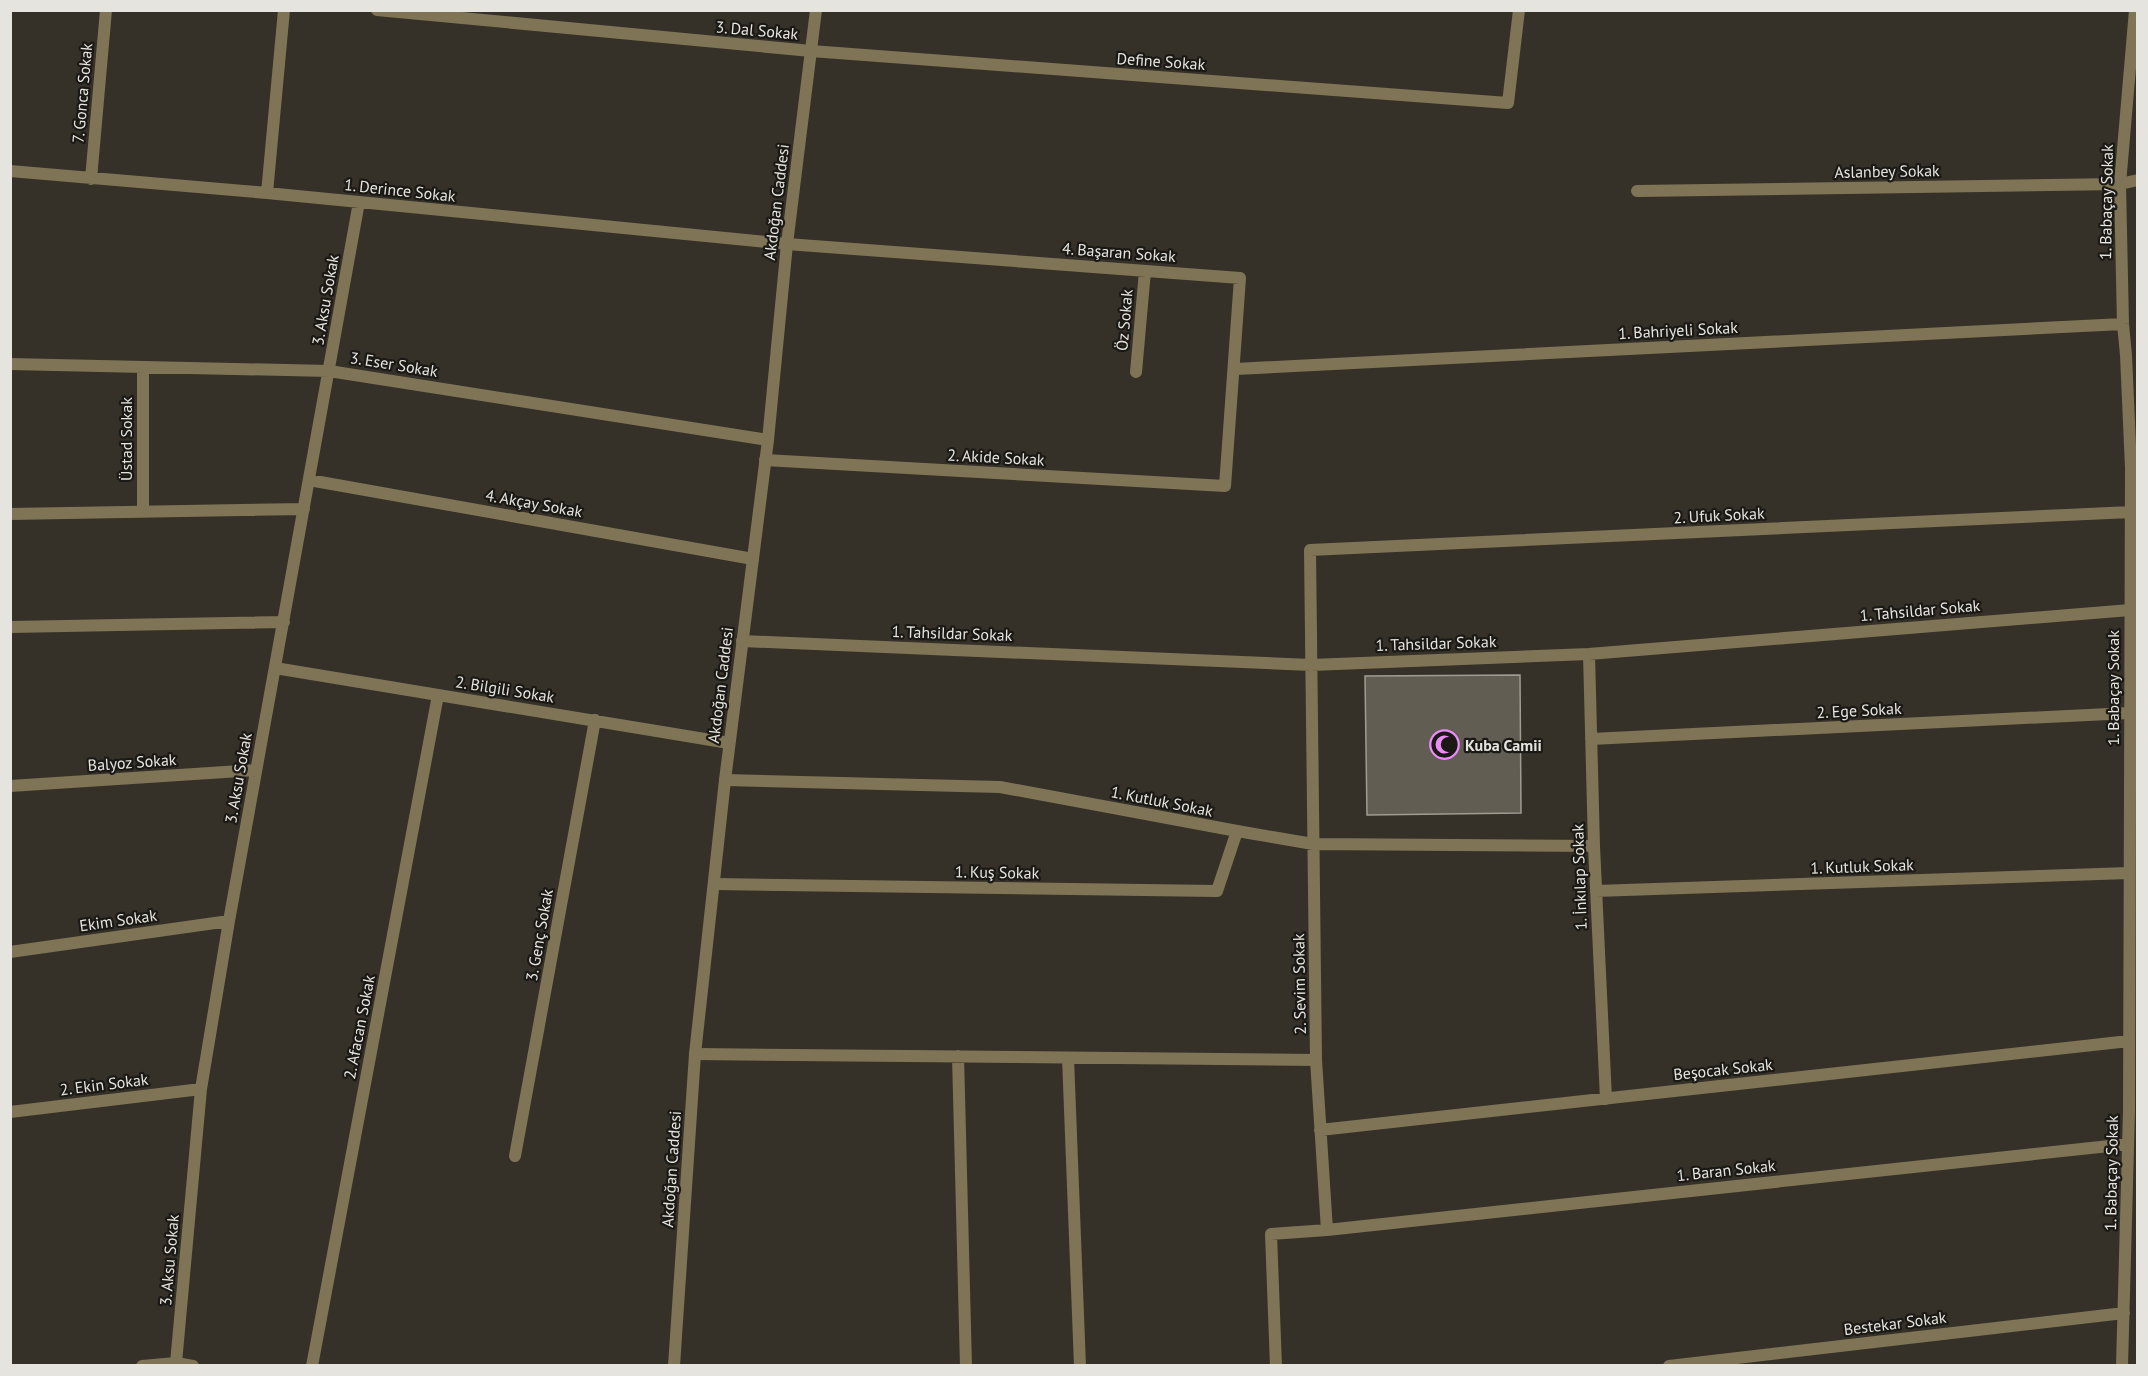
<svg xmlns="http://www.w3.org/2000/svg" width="2148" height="1376" viewBox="0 0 2148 1376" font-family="'PT Sans',sans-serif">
	<rect width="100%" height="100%" fill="#353128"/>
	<path fill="#615d53" stroke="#a19c91" stroke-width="1.5" d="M1520 675 1521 813 1367 815 1365 676Z"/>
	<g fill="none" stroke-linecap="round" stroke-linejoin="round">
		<path stroke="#807456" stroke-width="12" d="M377 10 811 51 1508 103 1519 10
			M10 171 267 193 787 244 1240 278 1225 486 765 460
			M91 179 106 10
			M1637 191 2120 184 2138 180
			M267 193 284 10
			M10 364 329 371 768 440
			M1235 369 2123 324
			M1136 372 1145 271
			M309 480 753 559
			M143 512V367
			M10 514 304 509
			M10 627 284 622
			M742 641 1311 665 1589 654 2130 610
			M1589 654 1594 846 1606 1099
			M275 668 729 743
			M1591 739 2129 713
			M725 780 1000 787 1237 831 1313 844 1594 846
			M10 786 256 770
			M714 884 1217 891 1237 831
			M1596 891 2129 873
			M10 952 229 921
			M695 1054 1316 1060
			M958 1056 966 1366
			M1068 1058 1080 1366
			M10 1112 201 1089
			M1320 1130 2129 1041
			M515 1156 595 720
			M1327 1230 2128 1144
			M176 1363 201 1089 229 921 359 202
			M142 1366 176 1363 193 1366
			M312 1366 438 695
			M1276 1366 1271 1234 1327 1230 1316 1060 1310 550 2131 512
			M1669 1366 2124 1313
			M2122 1366 2129 1111 2131 468 2126 355 2123 324 2120 184 2135 10"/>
		<path stroke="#807456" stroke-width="12" d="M674 1366 695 1054 725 780 768 440 787 244 816 10"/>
	</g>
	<defs>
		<symbol id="mosque-ring" viewBox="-11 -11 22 22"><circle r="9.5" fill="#1b1915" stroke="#ec8cfa" stroke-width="1.5"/><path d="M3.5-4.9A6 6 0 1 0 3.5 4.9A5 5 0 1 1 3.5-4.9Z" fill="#ec8cfa"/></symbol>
	</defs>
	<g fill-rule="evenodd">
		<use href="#mosque-ring" x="1428" y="728" width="33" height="33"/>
	</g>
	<g text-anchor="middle" stroke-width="4.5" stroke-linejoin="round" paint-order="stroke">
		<g font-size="16" fill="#e6e4de" stroke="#1b1915">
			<text transform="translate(757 30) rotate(5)" y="6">3. Dal Sokak</text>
			<text transform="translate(1161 61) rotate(4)" y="6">Define Sokak</text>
			<text transform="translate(82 93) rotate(-85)" y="6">7. Gonca Sokak</text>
			<text transform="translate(1887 171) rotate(-1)" y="6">Aslanbey Sokak</text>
			<text transform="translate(400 190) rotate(6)" y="6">1. Derince Sokak</text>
			<text transform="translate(776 202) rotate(-83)" y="6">Akdoğan Caddesi</text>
			<text transform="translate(2106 202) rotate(-89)" y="6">1. Babaçay Sokak</text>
			<text transform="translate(1119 252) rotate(4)" y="6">4. Başaran Sokak</text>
			<text transform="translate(325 300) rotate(-80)" y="6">3. Aksu Sokak</text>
			<text transform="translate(1124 320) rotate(-85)" y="6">Öz Sokak</text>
			<text transform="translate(1678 330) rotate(-3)" y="6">1. Bahriyeli Sokak</text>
			<text transform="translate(394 364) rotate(9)" y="6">3. Eser Sokak</text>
			<text transform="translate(126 439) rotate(-90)" y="6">Üstad Sokak</text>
			<text transform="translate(996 457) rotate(3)" y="6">2. Akide Sokak</text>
			<text transform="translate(534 503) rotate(10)" y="6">4. Akçay Sokak</text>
			<text transform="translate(1719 515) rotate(-3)" y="6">2. Ufuk Sokak</text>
			<text transform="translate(1920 610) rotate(-5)" y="6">1. Tahsildar Sokak</text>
			<text transform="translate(952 633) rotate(2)" y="6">1. Tahsildar Sokak</text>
			<text transform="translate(1436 643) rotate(-2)" y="6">1. Tahsildar Sokak</text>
			<text transform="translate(720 685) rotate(-83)" y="6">Akdoğan Caddesi</text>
			<text transform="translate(2113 688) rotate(-90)" y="6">1. Babaçay Sokak</text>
			<text transform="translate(505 689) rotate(9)" y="6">2. Bilgili Sokak</text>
			<text transform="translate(1859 710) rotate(-3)" y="6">2. Ege Sokak</text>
			<text transform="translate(132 762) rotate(-4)" y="6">Balyoz Sokak</text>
			<text transform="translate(238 778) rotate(-80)" y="6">3. Aksu Sokak</text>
			<text transform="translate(1162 801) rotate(11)" y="6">1. Kutluk Sokak</text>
			<text transform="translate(1862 866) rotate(-2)" y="6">1. Kutluk Sokak</text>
			<text transform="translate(997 872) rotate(1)" y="6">1. Kuş Sokak</text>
			<text transform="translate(1579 877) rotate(-92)" y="6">1. İnkılap Sokak</text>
			<text transform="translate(118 920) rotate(-8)" y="6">Ekim Sokak</text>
			<text transform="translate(539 935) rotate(-80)" y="6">3. Genç Sokak</text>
			<text transform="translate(1299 984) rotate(-91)" y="6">2. Sevim Sokak</text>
			<text transform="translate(359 1027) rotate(-79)" y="6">2. Afacan Sokak</text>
			<text transform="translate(1723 1069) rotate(-6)" y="6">Beşocak Sokak</text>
			<text transform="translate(104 1084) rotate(-7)" y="6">2. Ekin Sokak</text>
			<text transform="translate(671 1169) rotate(-86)" y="6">Akdoğan Caddesi</text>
			<text transform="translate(1726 1170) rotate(-6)" y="6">1. Baran Sokak</text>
			<text transform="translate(2111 1173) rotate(-89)" y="6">1. Babaçay Sokak</text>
			<text transform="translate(169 1260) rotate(-85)" y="6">3. Aksu Sokak</text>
			<text transform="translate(1895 1323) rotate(-7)" y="6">Bestekar Sokak</text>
		</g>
		<g font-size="16" font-weight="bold" fill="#e6e4de" stroke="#1b1915" text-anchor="start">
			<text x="1465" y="751">Kuba Camii</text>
		</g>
	</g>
	<rect width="2148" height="1376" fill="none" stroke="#e6e4de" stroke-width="24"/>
</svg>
